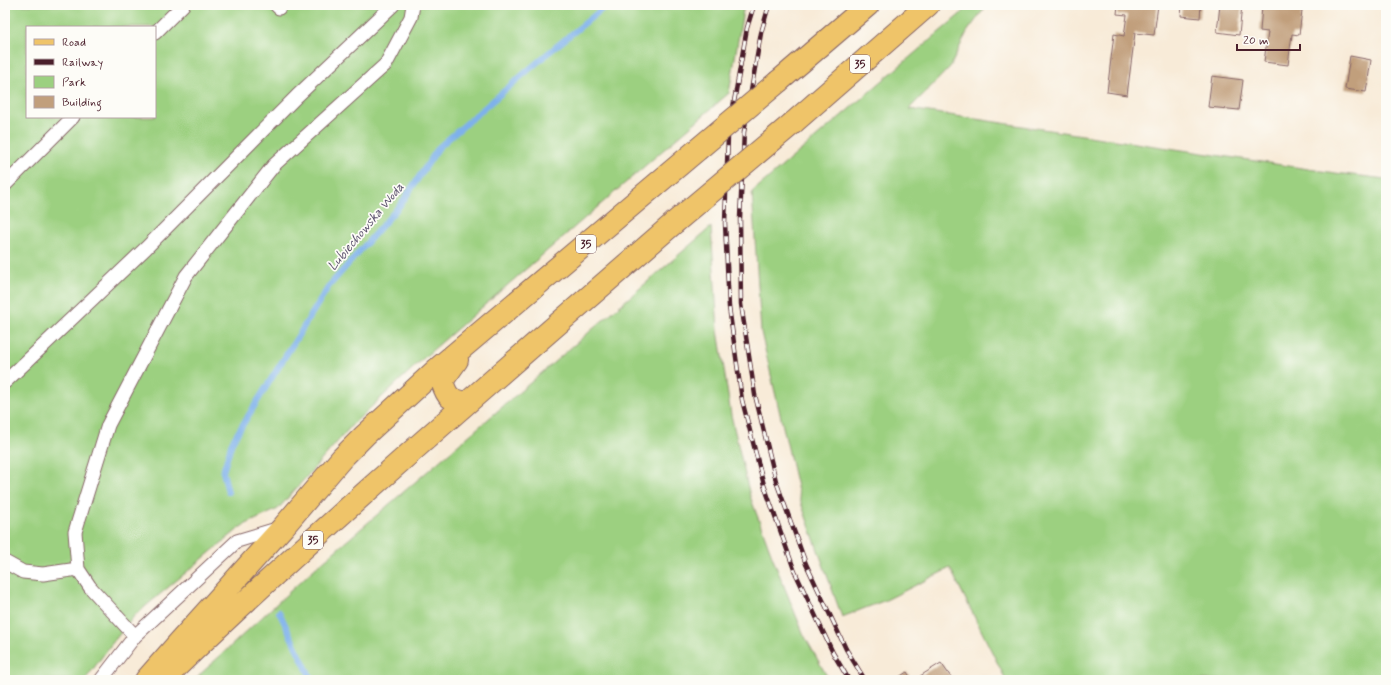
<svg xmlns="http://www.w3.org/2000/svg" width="1391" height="685" viewBox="0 0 1391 685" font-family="Mynerve,sans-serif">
	<rect width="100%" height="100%" fill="#fdfcf7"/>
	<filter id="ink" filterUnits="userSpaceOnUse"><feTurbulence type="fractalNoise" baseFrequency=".025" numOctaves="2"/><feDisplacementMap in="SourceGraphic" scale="8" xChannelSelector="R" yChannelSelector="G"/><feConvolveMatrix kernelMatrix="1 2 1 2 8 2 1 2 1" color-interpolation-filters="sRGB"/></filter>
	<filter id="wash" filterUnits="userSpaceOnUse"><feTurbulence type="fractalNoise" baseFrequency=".012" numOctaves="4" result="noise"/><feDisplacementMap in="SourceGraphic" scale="16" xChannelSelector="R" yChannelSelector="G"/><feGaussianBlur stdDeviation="0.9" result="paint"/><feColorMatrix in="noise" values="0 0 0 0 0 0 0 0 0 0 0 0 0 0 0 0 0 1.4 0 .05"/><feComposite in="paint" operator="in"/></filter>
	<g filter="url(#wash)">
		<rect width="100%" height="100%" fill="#f8ebd8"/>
		<path fill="#9cd080" stroke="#737856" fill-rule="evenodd" d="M5 5H744L729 93 427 355 353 424 278 509 242 526 135 615 110 646 85 680H5ZM27 27H155V117H27Z
			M971 5H987L967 32 950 67 909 109 1335 173 1386 179V680H1006L950 568 886 600 842 617 800 500 761 332 752 192Z
			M711 227 718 330 731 415 750 496 775 564 804 635 829 680H194L313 570Z"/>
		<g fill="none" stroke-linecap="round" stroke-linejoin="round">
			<path stroke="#7eb1eb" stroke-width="6" d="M228 492 223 472 232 442 329 286 401 204 439 147 547 54 607 5
				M279 612 312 680"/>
		</g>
		<g id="blocks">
			<path fill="#c19f7c" d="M1118 5H1158L1154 35 1135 33 1127 95 1107 92 1114 34 1124 36 1127 15 1117 14Z
				M1182 5H1201L1200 18 1181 16Z
				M1220 5H1242L1239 35 1217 32Z
				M1262 6 1302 10 1299 35 1292 34 1288 65 1264 62 1268 32 1260 31Z
				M1350 56 1371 60 1366 92 1345 89Z
				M1212 76 1243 80 1239 110 1208 107Z
				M941 663 953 680H923L920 676Z
				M907 672 912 680H894Z"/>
		</g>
	</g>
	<g filter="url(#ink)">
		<use href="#blocks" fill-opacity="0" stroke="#876668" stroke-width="1"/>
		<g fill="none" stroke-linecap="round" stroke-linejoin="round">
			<defs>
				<path id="service" d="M276 5 279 8
					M155 33 183 5
					M5 185 73 117
					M5 382 146 248 297 96 393 5
					M5 562 23 572 43 574 78 569
					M135 636 90 587 78 569 75 532 108 425 186 276 274 165 386 64 411 17 413 5
					M101 680 135 636 237 541 280 528"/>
				<path id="primary" d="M779 81 868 5
					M793 123 928 5
					M457 360 442 381C447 398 450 400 467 403
					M146 680 182 639 284 526 342 458 365 435 436 370 697 150
					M163 680C327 521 502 373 674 223"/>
			</defs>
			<use href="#service" stroke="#876668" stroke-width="15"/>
			<use href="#primary" stroke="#876668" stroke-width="24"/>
			<use href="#service" stroke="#fff" stroke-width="13"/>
			<use href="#primary" stroke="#efc469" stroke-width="22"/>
			<defs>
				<path id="rail" d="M754 5 747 28 728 136 725 223 729 307 742 400 764 485 795 572 833 653 849 680
					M769 5 761 33 744 132 740 218 741 304 755 395 776 481 806 564 846 649 865 680"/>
			</defs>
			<use href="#rail" stroke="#4a1f2b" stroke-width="4.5"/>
			<use href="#rail" stroke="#fdfcf7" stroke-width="3" stroke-dasharray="9" stroke-linecap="butt"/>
			<defs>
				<path id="primary-bridge" d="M697 150 779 81
					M674 223 793 123"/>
			</defs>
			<use href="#primary-bridge" stroke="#876668" stroke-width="24" stroke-linecap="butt"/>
			<use href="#primary-bridge" stroke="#efc469" stroke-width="22"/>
		</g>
	</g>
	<g text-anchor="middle" stroke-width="3.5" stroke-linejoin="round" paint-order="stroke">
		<g fill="#fdfcf7" stroke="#806168" stroke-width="1">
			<rect x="850" y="55" width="20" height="18" rx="3"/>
			<rect x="576" y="235" width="20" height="18" rx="3"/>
			<rect x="303" y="531" width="20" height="18" rx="3"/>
		</g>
		<g font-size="11" font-weight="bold" fill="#4a1f2b">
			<text x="860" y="68">35</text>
			<text x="586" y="248">35</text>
			<text x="313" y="544">35</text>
		</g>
		<g font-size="13" font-style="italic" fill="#5c526e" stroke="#fdfcf7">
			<text transform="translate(365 226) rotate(-50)" y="5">Lubiechowska Woda</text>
		</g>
	</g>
	<rect width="1391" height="685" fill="none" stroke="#fdfcf7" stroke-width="20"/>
	<rect x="26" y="26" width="130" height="92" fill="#fdfcf7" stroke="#b5a4a5"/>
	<rect x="34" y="39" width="20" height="6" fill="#efc469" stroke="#b5a4a5"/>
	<text x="62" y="46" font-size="12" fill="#4a1f2b">Road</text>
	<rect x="34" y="59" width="20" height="6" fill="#4a1f2b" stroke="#b5a4a5"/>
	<text x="62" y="66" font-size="12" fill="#4a1f2b">Railway</text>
	<rect x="34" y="76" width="20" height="12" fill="#9cd080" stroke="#b5a4a5"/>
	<text x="62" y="86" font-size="12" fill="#4a1f2b">Park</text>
	<rect x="34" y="96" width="20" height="12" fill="#c19f7c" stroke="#b5a4a5"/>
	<text x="62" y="106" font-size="12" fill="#4a1f2b">Building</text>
	<path d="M1237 44v6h63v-6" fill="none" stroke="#4a1f2b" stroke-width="2"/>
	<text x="1243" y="44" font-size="12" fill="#4a1f2b" stroke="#fdfcf7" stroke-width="3" paint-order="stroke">20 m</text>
</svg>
